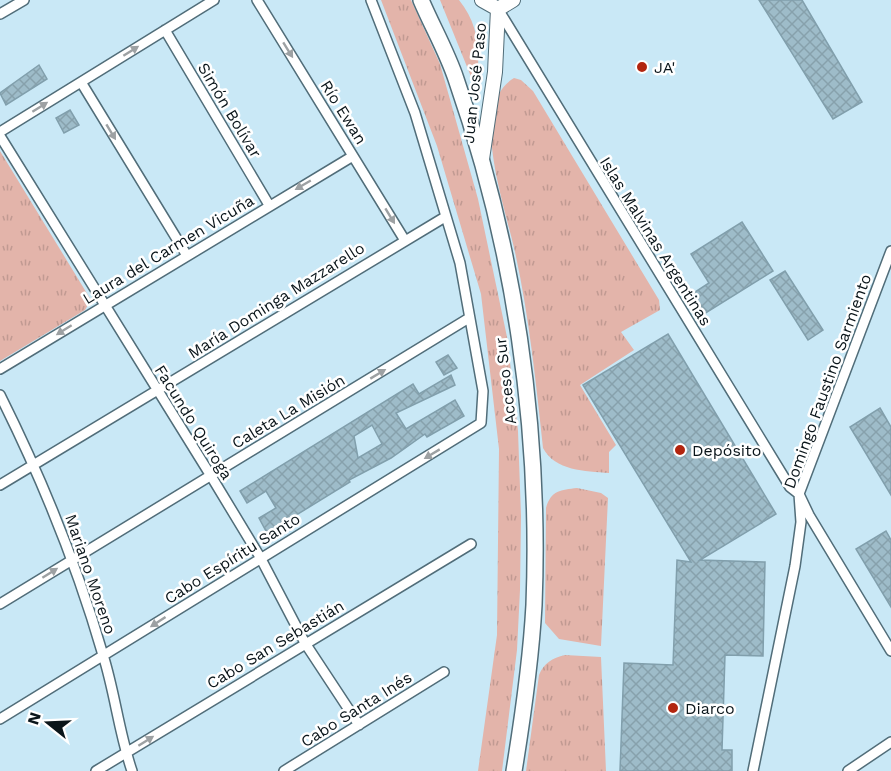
<svg xmlns="http://www.w3.org/2000/svg" width="891" height="771" viewBox="0 0 891 771" font-family="'Work Sans',sans-serif">
	<defs>
		<pattern id="grass-tufts" width="24" height="20" patternUnits="userSpaceOnUse" patternTransform="scale(1.5)"><rect width="24" height="20" fill="#e3b4aa"/><path d="M3 7l-1-3M5 7V3M7 7l1-3M15 17l-1-3M17 17v-4M19 17l1-3" fill="none" stroke="#c19a92"/></pattern>
		<pattern id="building-cross-hatch" width="8" height="8" patternUnits="userSpaceOnUse" patternTransform="scale(1.5)"><rect width="8" height="8" fill="#9ebcc9"/><path d="M0 0l8 8M0 8l8-8" fill="none" stroke="#87a1ac"/></pattern>
	</defs>
	<rect width="100%" height="100%" fill="#c9e8f6"/>
	<path fill="url(#grass-tufts)" d="M381 0H411L440 64 478 199 507 337 518 431 521 516 520 590 517 650 502 771H478L497 635 499 449 481 294 437 146Z
		M440 0H459C481 27 480 56 476 89Z
		M514 78 521 80 533 91 659 300 660 310 621 332 634 350 580 385 616 445 609 452V473C585 471 555 471 543 448 536 382 529 316 515 252 506 212 485 151 493 112 495 98 502 85 514 78Z
		M0 151 91 300 85 310 0 361Z
		M577 488 601 493 608 498 601 646 559 639 545 623 546 508C551 490 561 490 577 488Z
		M565 655 601 657 606 771H526L539 675C544 663 552 658 565 655Z"/>
	<path fill="url(#building-cross-hatch)" stroke="#819fac" stroke-width="1.5" fill-rule="evenodd" d="M759 0H802L862 102 833 119Z
		M39 65 47 79 6 105 0 93Z
		M70 110 79 125 64 133 56 118Z
		M742 222 773 271 704 314 692 294 709 283 691 254Z
		M785 271 823 330 808 340 770 280Z
		M668 334 776 514 700 560 765 562 763 656 725 655 722 750H732V771H620L624 663 673 665 677 560 691 562 583 385Z
		M448 355 457 368 444 375 436 362Z
		M451 375 455 385 396 413 406 429 455 400 464 416 427 437 425 434 391 458 349 480 350 482 267 533 259 518 276 508 266 491 247 503 240 491 413 384 419 394ZM372 425 382 444 358 458 354 436Z
		M880 408 891 427V495L850 427Z
		M886 531 891 540V607L856 549Z"/>
	<g fill="none" stroke-linecap="round" stroke-linejoin="round">
		<defs>
			<path id="street" d="M257 0 404 239
				M498 9 790 487 799 494 809 515 891 651
				M0 14 24 0
				M165 30 269 205
				M81 82 186 254
				M0 132 214 0
				M0 136 211 476 260 557 305 643 359 725
				M0 369 353 156
				M0 395C42 479 77 565 103 655 115 693 119 733 132 771
				M0 485 445 217
				M0 604 469 318
				M0 719 481 423 483 391 460 263 415 113 371 0
				M96 771 471 544
				M284 771 444 672
				M753 771 795 566 801 522 799 494 891 251
				M848 771 891 742"/>
			<path id="secondary" d="M482 0 498 9
				M498 9 513 0
				M482 159 495 72 498 9"/>
			<path id="primary" d="M421 0C432 26 447 52 456 79 514 245 541 428 534 605 531 660 523 716 514 771"/>
		</defs>
		<use href="#street" stroke="#516d79" stroke-width="12"/>
		<use href="#secondary" stroke="#516d79" stroke-width="16"/>
		<use href="#primary" stroke="#516d79" stroke-width="18"/>
		<use href="#street" stroke="#fff" stroke-width="9"/>
		<use href="#secondary" stroke="#fff" stroke-width="14"/>
		<use href="#primary" stroke="#fff" stroke-width="15"/>
	</g>
	<defs><path id="oneway-solid" d="M-6-.8H1V-3.2L6.5 0L1 3.2V.8H-6Z" transform="scale(1.5)"/></defs>
	<g fill="#9da1a3">
		<use href="#oneway-solid" transform="translate(288 50) rotate(58)"/>
		<use href="#oneway-solid" transform="translate(131 51) rotate(-32)"/>
		<use href="#oneway-solid" transform="translate(40 107) rotate(-32)"/>
		<use href="#oneway-solid" transform="translate(111 132) rotate(59)"/>
		<use href="#oneway-solid" transform="translate(303 185) rotate(150)"/>
		<use href="#oneway-solid" transform="translate(390 216) rotate(59)"/>
		<use href="#oneway-solid" transform="translate(64 330) rotate(148)"/>
		<use href="#oneway-solid" transform="translate(378 374) rotate(-31)"/>
		<use href="#oneway-solid" transform="translate(432 454) rotate(149)"/>
		<use href="#oneway-solid" transform="translate(50 573) rotate(-32)"/>
		<use href="#oneway-solid" transform="translate(158 622) rotate(147)"/>
		<use href="#oneway-solid" transform="translate(146 741) rotate(-32)"/>
	</g>
	<g fill="#b2250f" stroke="#fff" stroke-width="2">
		<circle cx="642" cy="67" r="6"/>
		<circle cx="680" cy="450" r="6"/>
		<circle cx="673" cy="708" r="6"/>
	</g>
	<g text-anchor="middle" stroke-width="5" stroke-linejoin="round" paint-order="stroke">
		<g font-size="16" fill="#0a151a" stroke="#fff" text-anchor="start">
			<text x="654" y="73">JA'</text>
			<text x="692" y="456">Depósito</text>
			<text x="685" y="714">Diarco</text>
		</g>
		<g font-size="16" fill="#0a151a" stroke="#fff">
			<text transform="translate(474 83) rotate(-84)" y="6">Juan José Paso</text>
			<text transform="translate(230 110) rotate(59)" y="6">Simón Bolívar</text>
			<text transform="translate(344 112) rotate(58)" y="6">Río Ewan</text>
			<text transform="translate(656 241) rotate(58)" y="6">Islas Malvinas Argentinas</text>
			<text transform="translate(168 249) rotate(-31)" y="6">Laura del Carmen Vicuña</text>
			<text transform="translate(276 300) rotate(-32)" y="6">María Dominga Mazzarello</text>
			<text transform="translate(505 381) rotate(-97)" y="6">Acceso Sur</text>
			<text transform="translate(827 381) rotate(-70)" y="6">Domingo Faustino Sarmiento</text>
			<text transform="translate(288 411) rotate(-31)" y="6">Caleta La Misión</text>
			<text transform="translate(194 422) rotate(58)" y="6">Facundo Quiroga</text>
			<text transform="translate(232 558) rotate(-32)" y="6">Cabo Espíritu Santo</text>
			<text transform="translate(91 574) rotate(71)" y="6">Mariano Moreno</text>
			<text transform="translate(275 644) rotate(-31)" y="6">Cabo San Sebastián</text>
			<text transform="translate(356 709) rotate(-32)" y="6">Cabo Santa Inés</text>
		</g>
	</g>
	<g transform="translate(48 723) rotate(288)" stroke="#ffffff" stroke-width="4.5" paint-order="stroke">
	<path d="M0-4.5L10 22L0 15L-10 22Z" fill="#0a151a"/>
	<text y="-9" font-size="16" font-weight="bold" text-anchor="middle" fill="#0a151a">N</text>
	</g>
</svg>
